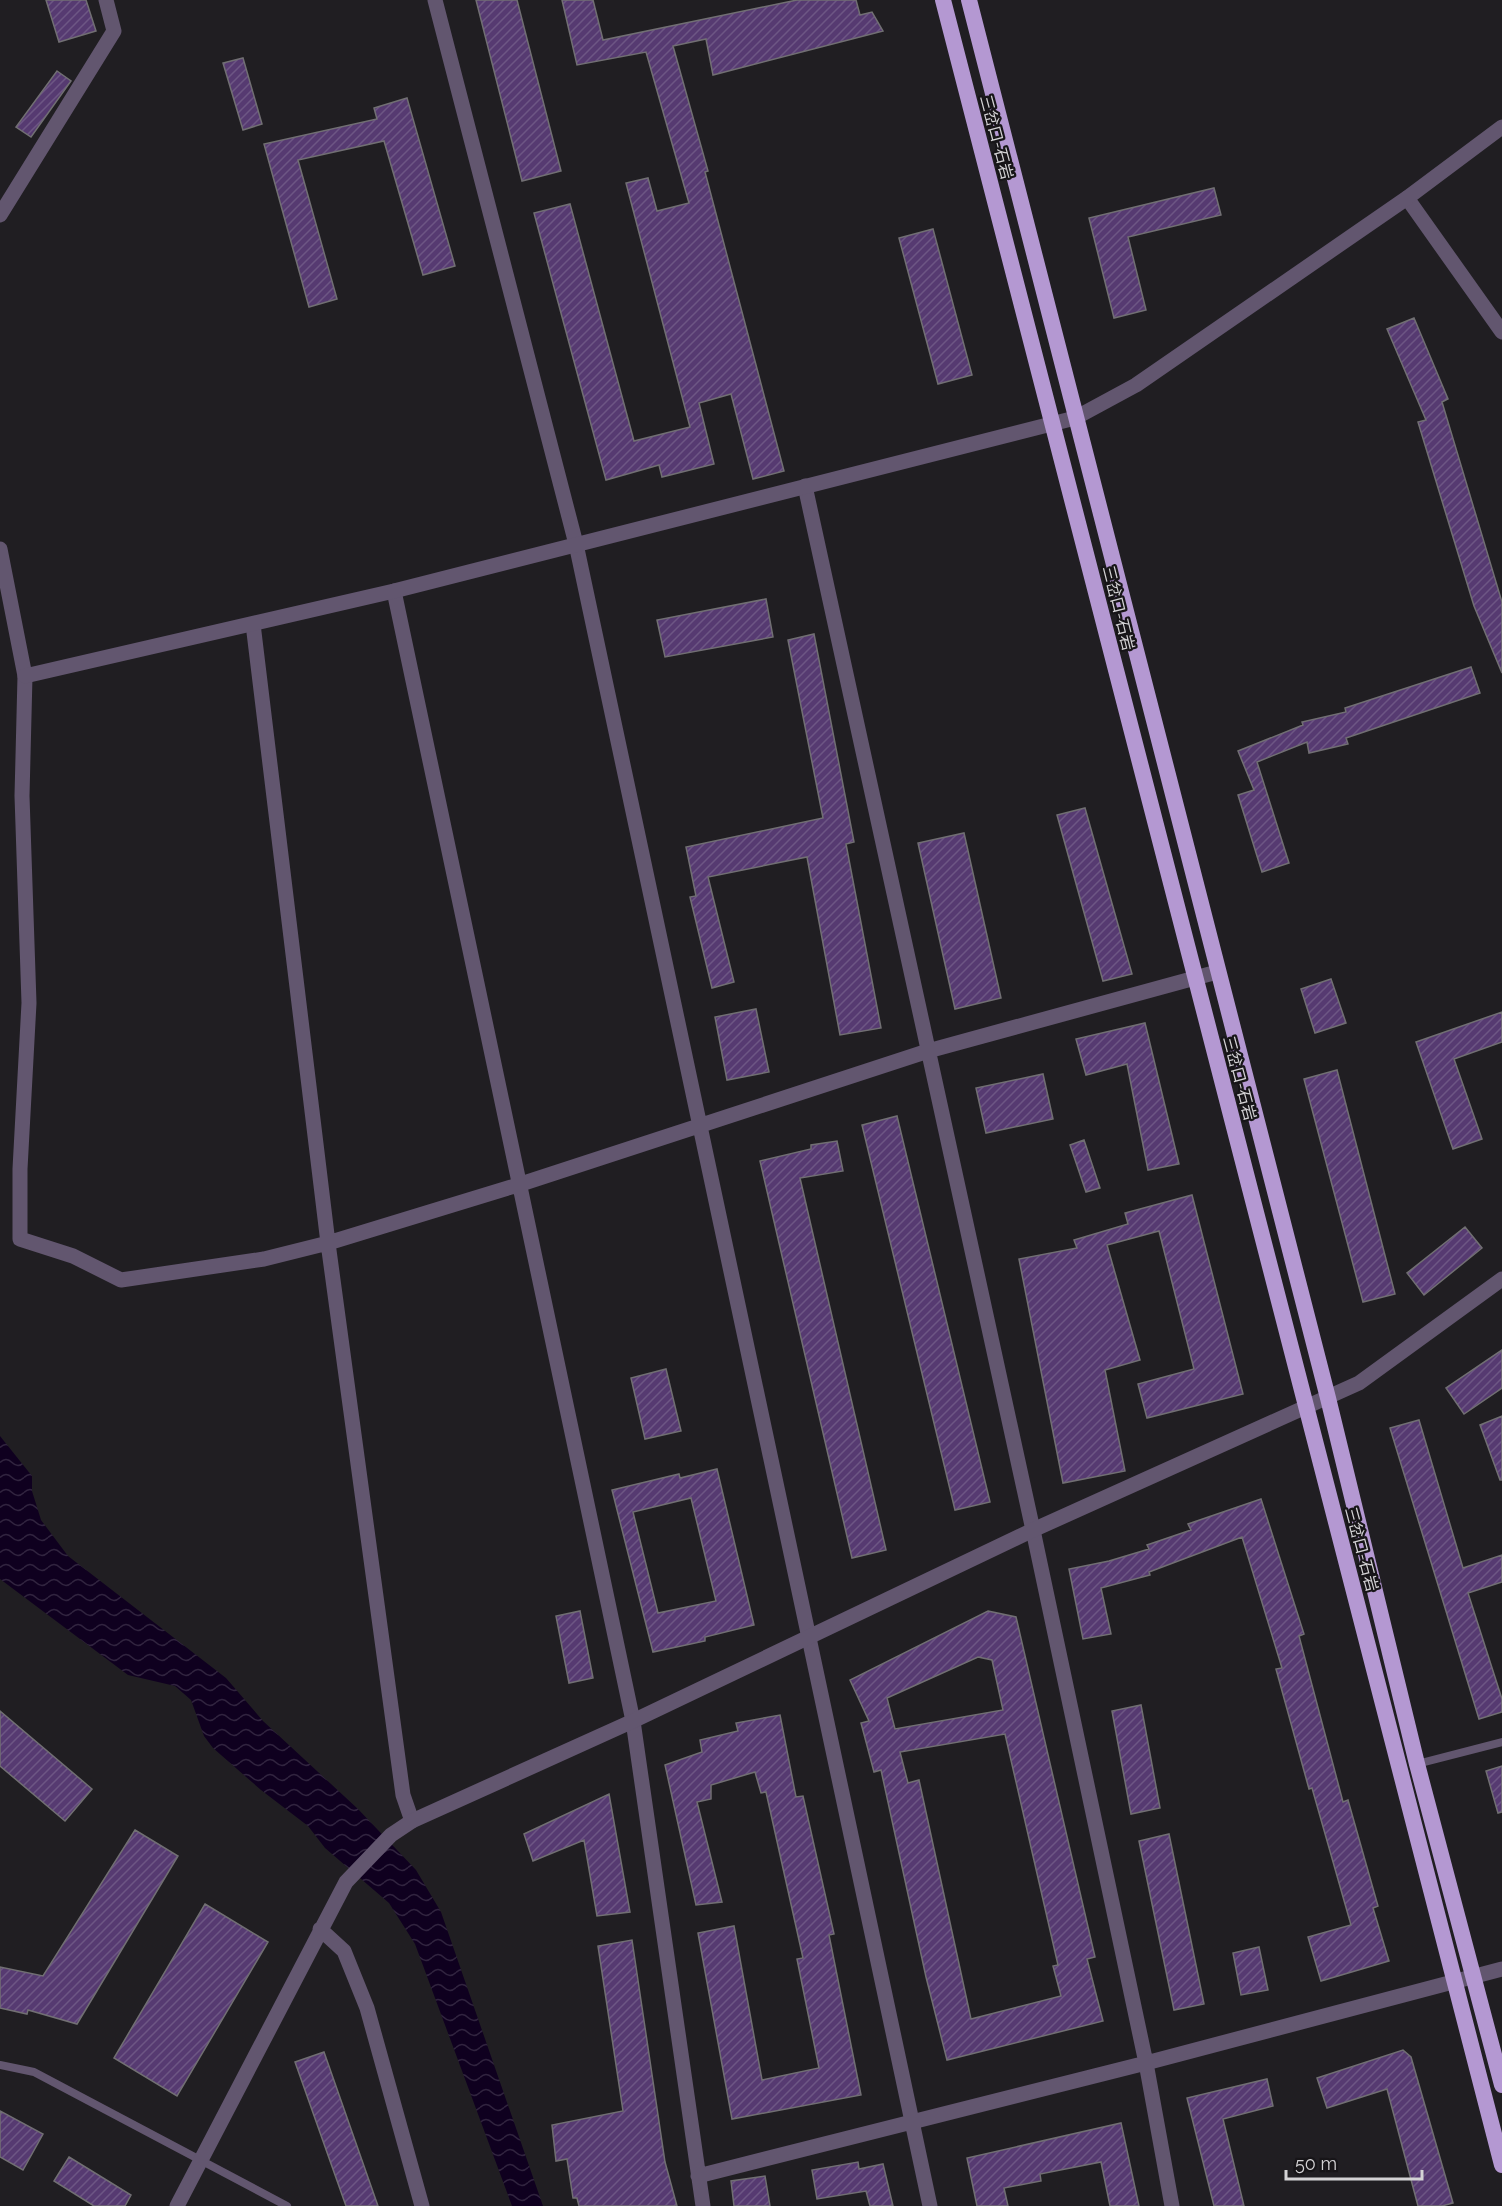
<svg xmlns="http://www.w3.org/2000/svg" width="1502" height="2206" viewBox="0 0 1502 2206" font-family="Raleway,'Noto Sans SC',sans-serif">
	<defs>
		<pattern id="water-waves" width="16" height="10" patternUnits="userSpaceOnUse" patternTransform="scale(1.5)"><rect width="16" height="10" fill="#0f001f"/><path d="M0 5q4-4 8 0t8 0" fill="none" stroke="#31243f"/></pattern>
		<pattern id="building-hatch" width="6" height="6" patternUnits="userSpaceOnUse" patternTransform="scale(1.5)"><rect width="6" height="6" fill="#563a71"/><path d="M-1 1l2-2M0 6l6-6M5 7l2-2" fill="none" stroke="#6d5684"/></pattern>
	</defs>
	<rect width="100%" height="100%" fill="#201e22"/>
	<path fill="url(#water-waves)" d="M0 1436 32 1476V1491L41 1520 68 1556 226 1678 263 1721 358 1809 416 1870 441 1912 543 2206H512L415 1944 389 1903 325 1848 308 1826 261 1790 213 1748 204 1736 191 1700 175 1686 128 1675 0 1579Z"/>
	<path fill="url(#building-hatch)" stroke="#716f73" stroke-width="1.5" fill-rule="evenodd" d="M46 0H86L96 31 59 42Z
		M476 0H517L561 171 522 181Z
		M562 0H593L603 40 797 0H856L860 15 872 12 883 31 713 75 706 39 673 46 708 171 705 172 784 471 753 479 731 394 699 403 714 464 662 477 659 465 606 480 534 213 570 204 634 441 690 427 626 183 648 178 657 211 689 203 646 52 577 65Z
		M243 58 262 124 243 130 223 63Z
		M57 71 71 81 31 137 16 127Z
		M407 98 455 266 423 275 384 141 298 160 337 299 309 307 264 144 377 119 374 108Z
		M1214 188 1221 215 1128 237 1146 310 1114 318 1089 218Z
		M933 229 972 375 938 384 899 238Z
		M1414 318 1448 399 1442 402 1502 602V673L1474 606 1418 422 1426 420 1387 329Z
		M766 599 773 637 665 657 657 620Z
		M814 634 854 842 846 844 881 1028 840 1035 807 857 708 877 734 982 712 988 690 897 696 896 686 847 823 818 788 640Z
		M1471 667 1480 693 1346 738 1348 744 1309 753 1307 742 1257 762 1289 863 1262 872 1238 795 1254 790 1238 751 1303 725 1302 722 1346 712 1345 708Z
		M1085 808 1132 974 1103 981 1057 815Z
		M964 833 1001 998 955 1009 918 843Z
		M1331 979 1346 1023 1315 1033 1301 989Z
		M756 1009 769 1072 727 1080 715 1017Z
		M1502 1012V1042L1454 1059 1482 1139 1453 1149 1416 1042Z
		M1145 1023 1179 1164 1148 1170 1127 1064 1086 1075 1076 1039Z
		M1337 1070 1395 1294 1363 1302 1304 1079Z
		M1043 1074 1053 1119 986 1133 976 1088Z
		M897 1116 990 1502 955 1510 862 1125Z
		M1084 1140 1100 1188 1086 1192 1070 1145Z
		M837 1141 843 1171 800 1178 886 1550 852 1558 760 1161 811 1149V1145Z
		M1192 1195 1243 1394 1147 1418 1138 1384 1194 1369 1159 1231 1107 1245 1140 1360 1105 1370 1125 1471 1063 1483 1019 1259 1077 1248 1074 1240 1128 1224 1125 1213Z
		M1465 1227 1482 1248 1424 1295 1407 1273Z
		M1502 1350V1388L1464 1414 1446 1388Z
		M666 1369 681 1431 645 1439 631 1378Z
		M1502 1416V1480H1500L1480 1425Z
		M1419 1420 1463 1568 1502 1555V1582L1468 1593 1502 1699V1712L1479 1719 1390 1428Z
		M717 1469 754 1625 705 1637V1641L653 1652 612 1490 679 1474 680 1478ZM691 1498 716 1601 658 1613 633 1512Z
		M1261 1499 1304 1634 1299 1636 1343 1802 1348 1800 1378 1906 1373 1908 1389 1961 1321 1981 1308 1937 1351 1925 1312 1788 1309 1789 1276 1669 1282 1668 1242 1537 1149 1572 1150 1575 1101 1588 1111 1634 1083 1639 1069 1569 1109 1561 1149 1549 1147 1545 1191 1530 1188 1524Z
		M580 1611 593 1678 569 1683 556 1616Z
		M988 1611 1016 1617 1095 1957 1087 1959 1103 2021 947 2060 926 1977 881 1770 874 1772 861 1723 869 1721 850 1680ZM978 1657 992 1660 1003 1710 895 1729 887 1698ZM1005 1734 1058 1965 1053 1966 1061 1996 971 2019 919 1780 908 1783 900 1752Z
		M1141 1705 1160 1808 1131 1814 1112 1711Z
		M0 1711 92 1789 65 1821 0 1766Z
		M780 1715 796 1797 803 1796 834 1934 829 1935 861 2095 732 2119 698 1933 734 1926 762 2080 819 2068 797 1959 803 1958 766 1792 761 1793 755 1772 711 1785V1799L697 1802 722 1902 696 1905 665 1765 702 1752 700 1740 738 1731 736 1723Z
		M1502 1766V1812L1498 1813 1486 1771Z
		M609 1794 630 1912 597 1916 584 1840 533 1861 524 1834Z
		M135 1830 178 1856 77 2024 28 2010 27 2014 0 2008V1967L43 1976Z
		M1169 1834 1204 2004 1174 2010 1139 1841Z
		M205 1904 268 1942 177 2096 114 2058Z
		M632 1940 665 2162 677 2206H579L577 2198H573L567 2159 556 2161 552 2125 623 2111 598 1946Z
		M1259 1947 1268 1990 1241 1995 1233 1953Z
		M1403 2050 1411 2057 1453 2203 1442 2206H1418L1387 2089 1327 2108 1317 2078Z
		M324 2052 378 2206H346L295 2062Z
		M1267 2079 1273 2106 1223 2119 1244 2206H1214L1187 2098Z
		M0 2111 43 2134 23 2170 0 2157Z
		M1121 2123 1139 2206H1110L1101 2162 1040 2174 1041 2181 1004 2188 1008 2206H977L967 2158Z
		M69 2157 131 2195 125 2206H94L54 2181Z
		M858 2162 859 2169 883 2164 893 2206H870L866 2191 817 2199 812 2170Z
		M765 2176 770 2206H734L731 2181Z"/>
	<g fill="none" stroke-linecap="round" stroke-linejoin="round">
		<path stroke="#62566f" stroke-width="8" d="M1417 1764 1502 1742
			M0 2065 34 2072 287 2206"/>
		<path stroke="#62566f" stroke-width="15" d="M435 0 576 544 930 2206
			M1407 198 1502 332
			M0 215 114 31 106 0
			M805 486 1033 1530 1146 2063 1172 2206
			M0 549 25 676 22 796 29 1003 20 1169V1239L73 1256 121 1280 264 1259 328 1243 521 1184 928 1051 1217 972
			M394 591 633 1721 703 2206
			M253 624 328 1243 403 1795 412 1821
			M698 2176 1146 2063 1502 1969"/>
		<path stroke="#62566f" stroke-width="15" d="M25 676 394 591 1075 418 1136 385 1407 198 1502 127
			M320 1929 344 1951 367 2008 422 2206
			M177 2206 346 1882 391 1835 412 1821 633 1721 1033 1530 1359 1383 1502 1279"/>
		<path stroke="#b498d2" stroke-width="16" d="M943 0 1502 2165
			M969 0 1328 1398 1417 1764 1502 2085"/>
	</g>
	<g text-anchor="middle" stroke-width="4.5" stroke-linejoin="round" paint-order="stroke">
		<g font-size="16" fill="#d4d3d5" stroke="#171518">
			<text transform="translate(997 137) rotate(75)" y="6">三岔口-石岩</text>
			<text transform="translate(1119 608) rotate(76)" y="6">三岔口-石岩</text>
			<text transform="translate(1240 1078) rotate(75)" y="6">三岔口-石岩</text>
			<text transform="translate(1362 1549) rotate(75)" y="6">三岔口-石岩</text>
		</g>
	</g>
	<path d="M1286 2170v9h136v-9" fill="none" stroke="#d4d3d5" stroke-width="3"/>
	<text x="1295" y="2170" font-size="18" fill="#d4d3d5" stroke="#171518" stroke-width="4.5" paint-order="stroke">50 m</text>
</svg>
